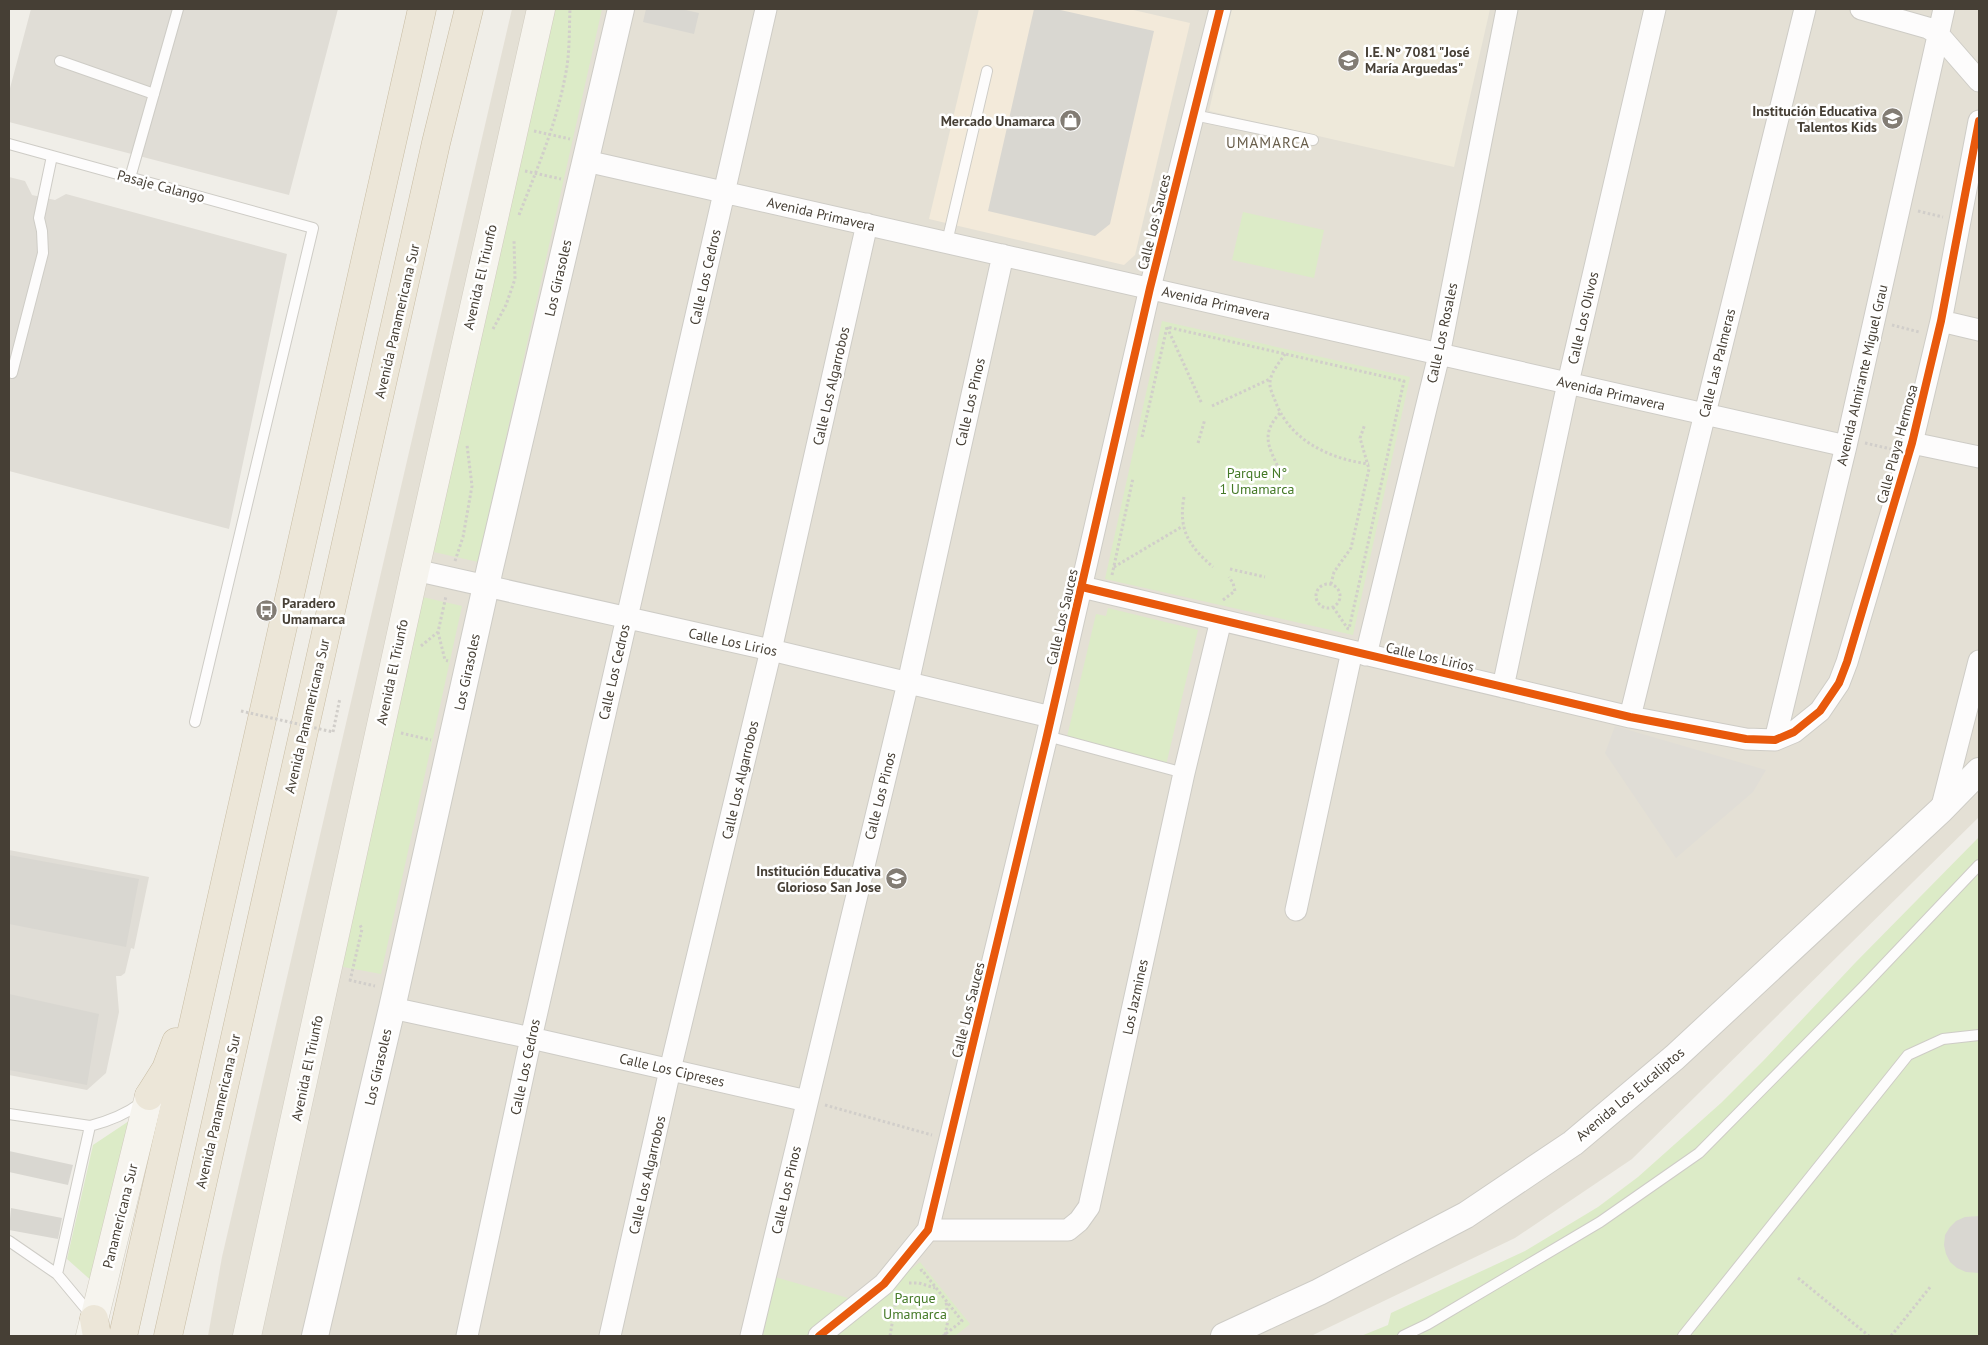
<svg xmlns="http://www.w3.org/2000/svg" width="1988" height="1345" viewBox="0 0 1988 1345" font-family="'PT Sans',sans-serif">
	<rect width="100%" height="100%" fill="#f0eee8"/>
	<path fill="#e4e0d5" d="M512 9H1979V817L1632 1159 1515 1238 1311 1336H208L222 1257Z"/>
	<path fill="#f3eada" d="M979 9H1129L1190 23 1135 255 1124 265 929 219Z"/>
	<path fill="#e0ddd6" d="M31 9H338L289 195 9 122V92Z
		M9 177 25 181 32 195 55 200 66 194 287 254 229 529 9 471Z
		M1615 726 1766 770 1753 792 1676 858 1605 753Z
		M9 850 149 877 134 949 131 948 125 973 121 976H116L119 1012 106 1073 87 1090 9 1075Z"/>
	<path fill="#eee9da" d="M1232 9H1490L1454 167 1209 111Z"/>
	<path fill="#dcebc7" d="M550 9H602L478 562 425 550Z
		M1243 212 1324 230 1314 278 1232 260Z
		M1162 321 1410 377 1353 635 1105 579Z
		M418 596 462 606 381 974 333 965Z
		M1108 608 1198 630 1166 765 1066 741 1096 614 1106 616Z
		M1979 837V1336H1361L1388 1325 1391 1313 1525 1251 1598 1207 1638 1177 1721 1103 1764 1060 1855 963Z
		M132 1119 94 1283 67 1259 93 1145Z
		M920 1262 970 1324 955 1336H828Z
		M775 1277 848 1298 847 1303 807 1336H763Z"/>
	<path fill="#d9d7d1" d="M646 9H681L699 13 694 34 643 22Z
		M1034 9H1056L1154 31 1110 224 1095 236 988 211Z
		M9 855 139 879 126 947 9 924Z
		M9 994 99 1014 87 1085 9 1070Z
		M9 1151 73 1165 68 1185 9 1172Z
		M11 1208 62 1218 58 1239 9 1230Z
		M1979 1216V1273L1966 1272 1957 1268 1950 1262 1946 1254 1944 1245 1945 1235 1950 1227 1956 1221 1965 1217Z"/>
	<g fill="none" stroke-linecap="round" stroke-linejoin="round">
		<defs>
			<path id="service" d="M60 61 154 94
				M1194 115 1313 140
				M9 144 313 228 195 722
				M130 178 178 9
				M947 242 987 71
				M12 373 43 253 42 231 39 218 52 156
				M1047 736 1184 773
				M9 1114 90 1126
				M9 1241 57 1274
				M92 1316 57 1274 90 1126C109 1121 125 1115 141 1103
				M1403 1336 1428 1324 1600 1222 1699 1153 1863 987 1979 865
				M1683 1336 1908 1055 1943 1039 1979 1035"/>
			<path id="minor" d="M1861 9 1928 28 1938 34 1979 81
				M586 161 1846 446
				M1941 321 1979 330
				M1912 443 1979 457
				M415 570 771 650 1051 717
				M1082 587 1630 717 1746 739 1775 740 1794 732 1820 711 1839 683 1847 662 1912 443 1941 321 1979 121
				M1366 655 1439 355 1507 9
				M1503 687 1568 383 1655 9
				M1630 717 1805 9
				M1775 740 1846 446 1944 9
				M1941 810 1979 661
				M1296 910 1352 651
				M392 1008 531 1038 807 1101
				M928 1230H1068L1079 1221 1089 1207 1184 773 1221 620
				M467 1336 531 1038 766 9
				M610 1336 670 1070 771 650 867 224
				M751 1336 908 683 1003 255
				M819 1336 884 1284 928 1230 1046 740 1150 288 1220 9"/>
			<path id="tertiary" d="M315 1336 392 1008 490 568 621 9
				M1224 1336 1319 1292 1466 1215 1573 1143 1675 1057 1941 810 1979 771"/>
			<path id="secondary" d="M90 1336 149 1096
				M247 1336 415 570 541 9"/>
			<path id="motorway" d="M149 1096 166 1069 176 1042
				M94 1319 97 1336
				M123 1336 422 9
				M168 1336 436 143 469 9"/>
		</defs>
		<use href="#service" stroke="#ceccc6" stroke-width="12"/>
		<use href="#minor" stroke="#ceccc6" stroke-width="23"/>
		<use href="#tertiary" stroke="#ceccc6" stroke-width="28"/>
		<use href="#secondary" stroke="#d0cbbf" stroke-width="29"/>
		<use href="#motorway" stroke="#c8bca3" stroke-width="29"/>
		<path stroke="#d1ceca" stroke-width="3" stroke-dasharray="2.5 2.5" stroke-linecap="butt" d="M534 131 570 139
			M525 171 561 179
			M1918 211 1943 217
			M519 215C537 169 556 125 565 77 570 55 569 32 570 9
			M1892 325 1919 332
			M1167 327 1202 404
			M493 329 506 305 515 279 514 240
			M1285 354C1280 362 1269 374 1270 385 1270 390 1274 397 1276 403 1291 441 1330 459 1369 464
			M1212 406 1270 379
			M1280 413C1255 440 1276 453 1283 482
			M1142 437 1167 327 1404 381 1349 629 1346 628
			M1198 443 1205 419
			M1865 443 1891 449
			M1184 497C1178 530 1189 546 1213 567
			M455 561 463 537 472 486 467 445
			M1114 567 1183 526
			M1230 569 1265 577
			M1112 575 1133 478
			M1316 596a12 12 0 1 1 24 0a12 12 0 1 1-24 0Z
			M1331 584 1334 572 1351 548 1369 469 1360 438 1365 424
			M1223 600 1235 591 1233 583 1229 577
			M1333 607 1348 629
			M438 632 445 660 448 661
			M421 646 438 632 446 596
			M333 732 340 698
			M401 733 431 740
			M349 980 375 986
			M350 981 362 929 360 925
			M825 1105 932 1135
			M920 1271 922 1270 962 1321 943 1336
			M1798 1278 1869 1336
			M909 1283H919L935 1288
			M945 1335 948 1320 946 1301
			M890 1336 896 1300
			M1891 1336 1931 1286"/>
		<use href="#service" stroke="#fdfcfc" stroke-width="10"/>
		<use href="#minor" stroke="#fdfcfc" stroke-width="21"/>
		<use href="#tertiary" stroke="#fdfcfc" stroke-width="26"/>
		<use href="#secondary" stroke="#f6f4ee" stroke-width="28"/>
		<use href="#motorway" stroke="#ece6d8" stroke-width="28"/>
		<path stroke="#d1ceca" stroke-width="3" stroke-dasharray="2.5 2.5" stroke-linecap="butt" d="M241 711 333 732"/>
		<defs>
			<path id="cycleway" d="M1082 587 1630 717 1746 739 1775 740 1794 732 1820 711 1839 683 1847 662 1912 443 1941 321 1979 121
				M819 1336 884 1284 928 1230 1046 740 1150 288 1220 9"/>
		</defs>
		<use href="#cycleway" stroke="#fff" stroke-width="11"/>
		<use href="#cycleway" stroke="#e8590c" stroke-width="8"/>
	</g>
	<defs>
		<symbol id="school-disc" viewBox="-11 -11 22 22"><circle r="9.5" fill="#827c74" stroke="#fff"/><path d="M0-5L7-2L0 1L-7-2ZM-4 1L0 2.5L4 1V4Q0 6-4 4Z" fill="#fff"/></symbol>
		<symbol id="shop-disc" viewBox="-11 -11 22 22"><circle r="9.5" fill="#827c74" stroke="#fff"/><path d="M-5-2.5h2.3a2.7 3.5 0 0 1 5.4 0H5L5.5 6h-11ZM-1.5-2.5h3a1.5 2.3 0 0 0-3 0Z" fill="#fff"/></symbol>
		<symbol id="bus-disc" viewBox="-11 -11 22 22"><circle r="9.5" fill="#827c74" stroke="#fff"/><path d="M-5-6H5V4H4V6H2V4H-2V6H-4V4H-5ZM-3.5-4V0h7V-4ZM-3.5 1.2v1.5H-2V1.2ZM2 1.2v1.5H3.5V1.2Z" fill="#fff"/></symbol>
	</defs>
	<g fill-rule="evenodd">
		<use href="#school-disc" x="1336" y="48" width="25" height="25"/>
		<use href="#school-disc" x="1880" y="106" width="25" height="25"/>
		<use href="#shop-disc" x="1058" y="108" width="25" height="25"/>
		<use href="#bus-disc" x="254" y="598" width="25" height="25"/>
		<use href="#school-disc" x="884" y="866" width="25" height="25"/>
	</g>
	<g text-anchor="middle" stroke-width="5" stroke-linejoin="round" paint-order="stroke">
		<g font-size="14" font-weight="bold" fill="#463f35" stroke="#fff" text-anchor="end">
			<text x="1365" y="57" text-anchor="start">I.E. N° 7081 "José<tspan x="1365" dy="16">María Arguedas"</tspan></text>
			<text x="1877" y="116">Institución Educativa<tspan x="1877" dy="16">Talentos Kids</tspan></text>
			<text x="1055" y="126">Mercado Unamarca</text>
			<text x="282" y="608" text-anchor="start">Paradero<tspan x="282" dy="16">Umamarca</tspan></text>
			<text x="881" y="876">Institución Educativa<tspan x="881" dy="16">Glorioso San Jose</tspan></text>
		</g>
		<g font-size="14" fill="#463f35" stroke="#fff">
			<text transform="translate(161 186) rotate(15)" y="5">Pasaje Calango</text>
			<text transform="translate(821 214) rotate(13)" y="5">Avenida Primavera</text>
			<text transform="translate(1154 222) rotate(-76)" y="5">Calle Los Sauces</text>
			<text transform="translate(480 277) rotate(-77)" y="5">Avenida El Triunfo</text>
			<text transform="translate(705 277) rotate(-77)" y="5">Calle Los Cedros</text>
			<text transform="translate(558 278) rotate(-77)" y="5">Los Girasoles</text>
			<text transform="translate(1216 303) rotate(13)" y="5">Avenida Primavera</text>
			<text transform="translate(1583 318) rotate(-77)" y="5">Calle Los Olivos</text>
			<text transform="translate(397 321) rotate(-77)" y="5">Avenida Panamericana Sur</text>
			<text transform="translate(1442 333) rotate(-78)" y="5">Calle Los Rosales</text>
			<text transform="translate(1717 363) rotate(-76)" y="5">Calle Las Palmeras</text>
			<text transform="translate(1862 375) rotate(-77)" y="5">Avenida Almirante Miguel Grau</text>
			<text transform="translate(831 386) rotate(-77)" y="5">Calle Los Algarrobos</text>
			<text transform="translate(1611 393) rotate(13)" y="5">Avenida Primavera</text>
			<text transform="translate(970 402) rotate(-77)" y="5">Calle Los Pinos</text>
			<text transform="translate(1897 444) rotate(-75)" y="5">Calle Playa Hermosa</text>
			<text transform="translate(1062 617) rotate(-77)" y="5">Calle Los Sauces</text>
			<text transform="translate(733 642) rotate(12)" y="5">Calle Los Lirios</text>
			<text transform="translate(1430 657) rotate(13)" y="5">Calle Los Lirios</text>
			<text transform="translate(392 672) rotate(-78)" y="5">Avenida El Triunfo</text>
			<text transform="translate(467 672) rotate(-78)" y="5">Los Girasoles</text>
			<text transform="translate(614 672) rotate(-77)" y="5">Calle Los Cedros</text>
			<text transform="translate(307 716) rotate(-77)" y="5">Avenida Panamericana Sur</text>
			<text transform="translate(740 780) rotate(-77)" y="5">Calle Los Algarrobos</text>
			<text transform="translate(880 796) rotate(-76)" y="5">Calle Los Pinos</text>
			<text transform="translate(1135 997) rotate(-78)" y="5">Los Jazmines</text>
			<text transform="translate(968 1010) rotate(-76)" y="5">Calle Los Sauces</text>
			<text transform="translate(378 1067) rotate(-77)" y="5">Los Girasoles</text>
			<text transform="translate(525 1067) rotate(-78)" y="5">Calle Los Cedros</text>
			<text transform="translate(307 1068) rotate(-78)" y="5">Avenida El Triunfo</text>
			<text transform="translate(672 1070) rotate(13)" y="5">Calle Los Cipreses</text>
			<text transform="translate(1630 1094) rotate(-40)" y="5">Avenida Los Eucaliptos</text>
			<text transform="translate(218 1111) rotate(-77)" y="5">Avenida Panamericana Sur</text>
			<text transform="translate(647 1175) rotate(-77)" y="5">Calle Los Algarrobos</text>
			<text transform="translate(786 1190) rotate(-77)" y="5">Calle Los Pinos</text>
			<text transform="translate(120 1216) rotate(-76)" y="5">Panamericana Sur</text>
		</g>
		<g font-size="14" fill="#447926" stroke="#fff">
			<text x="1257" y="478">Parque N°<tspan x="1257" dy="16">1 Umamarca</tspan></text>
			<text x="915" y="1303">Parque<tspan x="915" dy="16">Umamarca</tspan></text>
		</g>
		<g font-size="15" letter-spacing="1" fill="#695e4b" stroke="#fff">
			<text x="1268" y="148">UMAMARCA</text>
		</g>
	</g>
	<rect width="1988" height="1345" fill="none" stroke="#463f35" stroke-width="20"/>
</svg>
